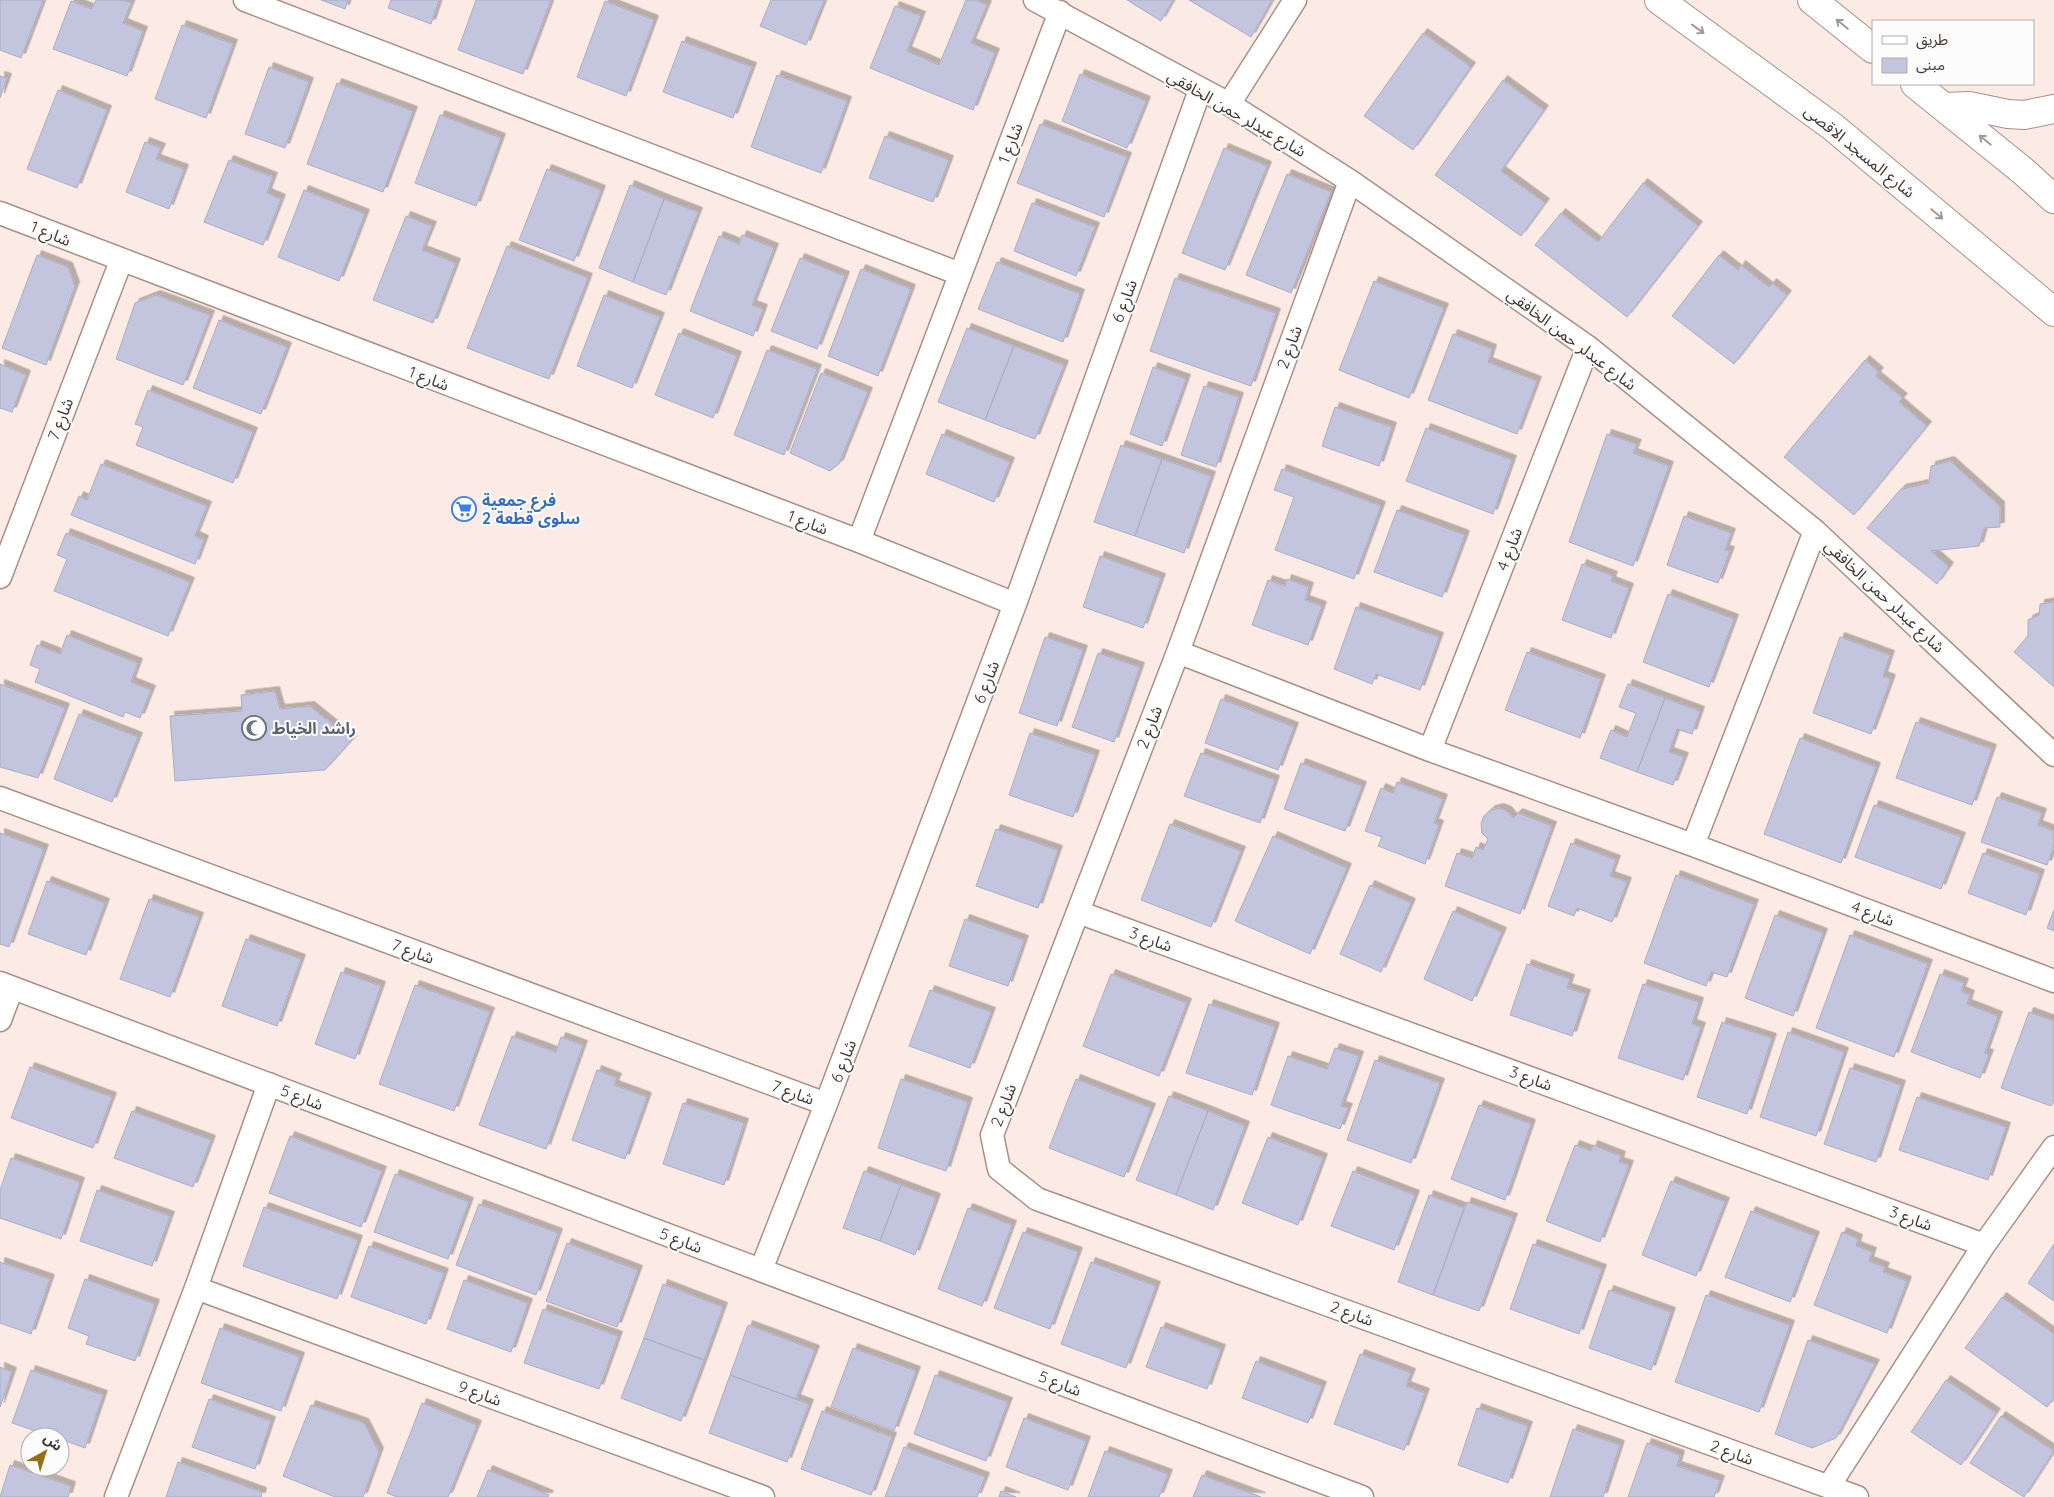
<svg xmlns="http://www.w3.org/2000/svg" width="2054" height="1497" viewBox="0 0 2054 1497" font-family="Quicksand,'Noto Sans Arabic',sans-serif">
	<defs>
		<filter id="shadow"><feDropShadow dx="4.5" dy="-4.5" stdDeviation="0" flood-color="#0004"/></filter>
	</defs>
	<rect width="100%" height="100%" fill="#fcebe4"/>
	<path fill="#c2c5dd" stroke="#aaadc4" filter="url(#shadow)" d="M0 0H43L21 58 0 50Z
		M96 0H122L131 3 123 23 143 31 127 76 53 49 71 1 92 9Z
		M321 0H348L345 9Z
		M391 0H439L431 24 388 8Z
		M476 0H551L523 74 458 50Z
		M771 0H824L806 45 760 26Z
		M966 0H975L987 5 971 43 995 53 973 110 870 68 895 6 921 16 907 51 939 65Z
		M1127 0H1173L1161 21Z
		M1189 0H1272L1251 37Z
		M605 1 654 20 626 96 577 77Z
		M182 25 233 44 206 118 155 99Z
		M1423 33 1471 67 1413 150 1364 116Z
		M682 41 752 67 733 118 663 92Z
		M269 67 309 82 285 148 245 134Z
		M1080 74 1146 101 1127 148 1062 121Z
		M777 75 847 101 821 173 751 147Z
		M0 76 7 78 0 98Z
		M1503 80 1544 110 1501 171 1545 203 1521 236 1435 175Z
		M337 83 413 111 383 192 307 164Z
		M58 90 107 110 77 188 27 169Z
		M440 115 501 138 476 206 415 183Z
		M1040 124 1127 157 1104 217 1017 183Z
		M885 136 949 160 933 202 869 178Z
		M145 142 161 148 156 159 184 169 169 209 126 192Z
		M1224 148 1267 166 1225 270 1182 253Z
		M229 160 273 177 267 193 281 199 263 245 204 222Z
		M547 169 601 190 574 261 519 240Z
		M1287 174 1331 192 1291 293 1246 275Z
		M1643 183 1698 226 1627 317 1535 245 1561 213 1598 242Z
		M630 185 664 199 633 282 599 268Z
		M304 190 365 214 339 281 278 257Z
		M664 199 698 212 666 295 633 282Z
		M1032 203 1095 227 1076 276 1014 251Z
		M406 216 432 226 422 250 456 263 433 323 373 300Z
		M742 235 774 248 752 305 763 309 753 336 690 311 719 236 739 244Z
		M507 246 588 278 549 379 467 348Z
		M37 255 68 267 75 286 46 365 2 348Z
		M1719 255 1738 270 1741 265 1769 287 1772 283 1787 295 1734 364 1672 316Z
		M800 258 845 276 817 349 771 331Z
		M997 262 1080 294 1063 342 978 309Z
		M861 269 911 289 878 376 828 356Z
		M1175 278 1276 313 1251 386 1150 351Z
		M1374 281 1444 308 1409 398 1339 370Z
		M156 295 210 315 183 385 116 359 135 303Z
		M604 295 660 317 632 388 577 366Z
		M219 320 287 347 261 414 193 388Z
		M967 328 1014 346 985 420 938 402Z
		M679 333 737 356 713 418 655 395Z
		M1453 334 1492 349 1488 362 1537 381 1517 434 1428 400Z
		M1014 346 1064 365 1035 439 985 420Z
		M767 350 817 369 784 455 734 435Z
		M1865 360 1879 372 1876 376 1903 398 1899 402 1927 426 1854 515 1784 457Z
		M0 364 26 375 12 412 0 408Z
		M1153 367 1186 379 1162 446 1130 434Z
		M821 373 868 392 839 464 830 471 790 453Z
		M1204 386 1239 397 1216 467 1181 455Z
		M148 390 253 432 233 483 136 445 143 427 135 424Z
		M1335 407 1392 427 1379 466 1322 446Z
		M1426 428 1512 460 1493 514 1406 481Z
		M942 434 1010 462 994 502 926 474Z
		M1607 434 1637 444 1633 453 1669 466 1633 566 1569 542Z
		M1121 445 1162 459 1135 536 1094 522Z
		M1162 459 1211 476 1184 553 1135 536Z
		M1950 461 2000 506V527L1984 528 1979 546 1931 551 1949 567 1937 584 1867 528 1901 489 1929 483 1931 466Z
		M101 464 207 506 195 536 204 540 195 564 71 515 79 496 87 500Z
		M1282 469 1381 506 1354 579 1275 550 1294 497 1274 490Z
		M1397 510 1465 535 1442 597 1374 572Z
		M1684 516 1731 533 1725 550 1730 551 1718 583 1667 565Z
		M66 533 190 582 168 636 54 591 67 559 57 555Z
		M1100 556 1161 578 1143 628 1083 607Z
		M1582 564 1613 576 1611 581 1629 588 1611 638 1562 620Z
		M1287 579 1309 587 1305 600 1322 606 1308 645 1252 625 1268 580 1285 586Z
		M1668 594 1734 619 1709 687 1643 662Z
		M2054 602V687L2014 652 2028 636V620L2039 615 2040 604Z
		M1356 607 1439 637 1420 690 1376 674 1372 684 1334 669Z
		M67 635 138 663 131 682 151 690 140 718 125 712 123 717 35 682 40 669 30 665 37 645 60 654Z
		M1045 637 1083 650 1057 726 1019 713Z
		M1840 637 1890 655 1883 676 1891 679 1871 734 1813 713Z
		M1527 652 1601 679 1580 738 1505 710Z
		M1098 653 1140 667 1114 742 1072 727Z
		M0 684 65 708 38 778 0 767Z
		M1628 684 1665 698 1637 772 1600 758 1611 730 1627 737 1636 713 1619 707Z
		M275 691 280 709 310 706 352 740 325 770 175 781 170 716 242 711 241 695Z
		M1665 698 1700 711 1692 734 1677 729 1669 752 1684 757 1673 785 1637 772Z
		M1221 699 1294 727 1278 770 1205 743Z
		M79 714 138 737 112 802 54 779Z
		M1916 722 1992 749 1972 805 1896 778Z
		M1030 733 1095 755 1073 817 1009 795Z
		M1800 738 1876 767 1841 863 1764 834Z
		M1201 753 1275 780 1260 823 1184 796Z
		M1301 763 1362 786 1345 831 1284 809Z
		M1397 782 1443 799 1434 823 1439 825 1425 864 1378 846 1382 837 1365 831 1381 788 1393 793Z
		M1997 797 2042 813 2038 825 2054 831V846L2047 865 1981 842Z
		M1874 805 1961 837 1941 889 1855 857Z
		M1499 808 1507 811 1513 818 1518 813 1552 826 1520 914 1445 886 1457 853 1472 858 1476 847 1483 850 1488 839 1482 833 1481 823 1484 816 1491 810Z
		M1170 824 1241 851 1211 927 1141 900Z
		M996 829 1058 850 1038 908 976 886Z
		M0 833 44 849 9 947 0 944Z
		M1273 836 1347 868 1310 954 1235 921Z
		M1571 843 1616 860 1610 876 1627 882 1612 922 1577 908 1574 916 1548 906Z
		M1983 853 2040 874 2026 915 1968 893Z
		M1676 875 1754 904 1727 977 1711 972 1706 986 1644 963Z
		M47 881 105 903 86 955 28 934Z
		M1370 885 1411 903 1381 972 1340 954Z
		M149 899 199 917 170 997 120 979Z
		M2054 910V931L2047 928Z
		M1453 911 1502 932 1472 1001 1424 979Z
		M1775 915 1823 933 1793 1016 1745 998Z
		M965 919 1024 940 1008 986 949 966Z
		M1850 935 1928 964 1894 1057 1816 1028Z
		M246 939 301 959 277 1026 222 1006Z
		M1527 964 1570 979 1567 988 1586 994 1572 1036 1510 1015Z
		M341 972 381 986 355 1059 315 1044Z
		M1111 974 1187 1003 1159 1076 1083 1046Z
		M1940 974 1964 983 1961 991 1970 995 1967 1004 1998 1016 1985 1053 1989 1054 1980 1078 1911 1052Z
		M1643 984 1699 1002 1692 1024 1701 1027 1683 1080 1618 1058Z
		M415 985 490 1012 454 1111 379 1084Z
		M930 990 991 1012 970 1068 909 1046Z
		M1209 1004 1275 1027 1252 1095 1186 1073Z
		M2029 1012 2054 1021V1102L2051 1106 2001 1088Z
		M1722 1022 1772 1038 1747 1114 1697 1097Z
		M1788 1032 1844 1052 1816 1136 1760 1117Z
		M512 1036 556 1052 561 1037 583 1045 546 1149 479 1125Z
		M1335 1048 1359 1056 1341 1106 1348 1108 1340 1129 1271 1105 1288 1056 1327 1069Z
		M1375 1060 1440 1083 1411 1163 1347 1140Z
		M30 1067 112 1097 93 1148 11 1118Z
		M1850 1068 1901 1085 1876 1162 1824 1144Z
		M597 1070 617 1078 614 1085 647 1097 625 1159 572 1140Z
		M901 1079 968 1102 946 1171 878 1148Z
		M1076 1079 1151 1108 1124 1177 1049 1148Z
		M1169 1096 1208 1111 1176 1195 1136 1180Z
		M1917 1097 2006 1127 1988 1180 1899 1150Z
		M683 1103 744 1123 724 1185 663 1164Z
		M1479 1105 1531 1124 1505 1200 1451 1179Z
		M132 1111 211 1140 193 1187 114 1158Z
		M1208 1111 1245 1126 1213 1210 1176 1195Z
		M290 1136 382 1171 361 1227 269 1193Z
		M1268 1137 1323 1158 1298 1225 1242 1203Z
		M1575 1145 1591 1151 1593 1145 1621 1156 1619 1162 1629 1165 1600 1242 1546 1221Z
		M11 1158 80 1182 61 1239 0 1218V1190Z
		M864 1171 901 1185 880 1241 843 1228Z
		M1353 1171 1415 1195 1394 1250 1331 1226Z
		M395 1174 469 1202 448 1259 374 1232Z
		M1671 1181 1725 1202 1696 1276 1642 1255Z
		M901 1185 936 1198 915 1255 880 1241Z
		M97 1190 170 1216 152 1266 80 1241Z
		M1429 1195 1464 1208 1433 1295 1398 1282Z
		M1467 1202 1513 1218 1479 1311 1433 1295Z
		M479 1204 558 1233 536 1295 456 1265Z
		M264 1207 358 1240 337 1299 243 1266Z
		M968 1208 1012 1225 982 1306 938 1289Z
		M1751 1211 1815 1236 1790 1302 1725 1277Z
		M1023 1232 1078 1252 1050 1329 994 1308Z
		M1842 1232 1858 1239 1856 1246 1872 1252 1869 1261 1885 1267 1883 1272 1907 1281 1887 1333 1814 1305Z
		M567 1243 638 1270 617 1327 546 1301Z
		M1533 1244 1602 1269 1579 1334 1510 1309Z
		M2054 1244V1301L2028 1283Z
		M369 1246 444 1273 426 1324 351 1297Z
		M0 1262 50 1279 31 1334 0 1323Z
		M1091 1262 1156 1286 1126 1368 1061 1344Z
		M85 1279 155 1304 135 1361 86 1344 89 1336 68 1328Z
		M464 1280 528 1303 511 1352 447 1329Z
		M663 1284 723 1307 704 1360 644 1338Z
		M1609 1290 1671 1312 1651 1370 1589 1348Z
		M1706 1295 1790 1325 1759 1412 1675 1382Z
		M2002 1297 2054 1334V1398L2047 1407 1965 1348Z
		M543 1309 618 1336 599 1389 524 1363Z
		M748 1325 815 1350 796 1399 730 1375Z
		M1161 1327 1221 1349 1207 1389 1146 1367Z
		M220 1328 300 1357 281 1411 201 1383Z
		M644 1338 704 1360 681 1421 621 1398Z
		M1808 1340 1875 1364 1836 1438 1812 1448 1775 1434Z
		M853 1348 916 1371 894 1431 831 1407Z
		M1360 1354 1411 1373 1406 1386 1425 1393 1404 1450 1334 1424Z
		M1256 1361 1322 1386 1308 1423 1242 1398Z
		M0 1367 12 1372 0 1407Z
		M31 1370 103 1395 85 1448 60 1439V1437H53L12 1423Z
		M730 1375 809 1404 787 1462 709 1433Z
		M935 1375 1008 1402 986 1461 914 1434Z
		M1946 1380 1996 1413 1961 1465 1911 1432Z
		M209 1399 271 1421 255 1469 192 1447Z
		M422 1403 477 1425 448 1497H397L387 1493Z
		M311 1405 364 1423 379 1452 363 1497H335L283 1476Z
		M1477 1408 1528 1426 1508 1483 1458 1465Z
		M822 1411 892 1437 871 1495 801 1469Z
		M2001 1416 2054 1451 2024 1497 1970 1463Z
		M1024 1418 1086 1441 1068 1490 1006 1467Z
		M1573 1429 1620 1445 1603 1497H1550Z
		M1647 1443 1680 1455 1677 1466 1720 1480 1714 1497H1628Z
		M904 1447 985 1477 977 1497H885Z
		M1105 1451 1168 1474 1159 1497H1088Z
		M178 1462 262 1492 261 1497H166Z
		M10 1465 71 1486 68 1497H0Z
		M488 1470 549 1495 548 1497H477Z
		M1202 1475 1261 1497H1193Z
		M1001 1491 1016 1497H999Z"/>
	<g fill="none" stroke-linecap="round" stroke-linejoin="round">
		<defs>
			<path id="street" d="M245 0 960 274
				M1035 0 1229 104 1350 181 1588 347 1815 531 2054 755
				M1229 104 1295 0
				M1350 181 1178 652 992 1135 999 1169 1037 1199 1857 1497
				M0 213 859 541 1015 604
				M859 541 1060 12
				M0 577 121 261
				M1178 652 1430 750 1693 845 2054 981
				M1430 750 1588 347
				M0 798 826 1104
				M1693 845 1815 531
				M1078 912 1984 1245
				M0 983 1362 1497
				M0 1020 12 988
				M761 1270 826 1104 1015 604 1200 90
				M196 1288 763 1497
				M1829 1486 1984 1245 2054 1147
				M116 1497 196 1288 269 1084"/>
			<path id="secondary" d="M1659 0 1833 127 2054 312
				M1812 0 1873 49
				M1915 84 2023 171 2054 199
				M1944 107 1969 106 2008 114 2024 115 2054 109"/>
		</defs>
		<use href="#street" stroke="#a89085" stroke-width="25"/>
		<use href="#secondary" stroke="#a89085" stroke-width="30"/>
		<use href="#street" stroke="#fff" stroke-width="22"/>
		<use href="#secondary" stroke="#fff" stroke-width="28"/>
	</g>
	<defs><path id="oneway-shaft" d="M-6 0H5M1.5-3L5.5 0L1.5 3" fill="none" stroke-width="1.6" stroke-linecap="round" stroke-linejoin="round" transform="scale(1.25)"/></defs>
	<g stroke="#a09b98">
		<use href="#oneway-shaft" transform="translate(1842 24) rotate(-141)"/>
		<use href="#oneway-shaft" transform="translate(1698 29) rotate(36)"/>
		<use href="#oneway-shaft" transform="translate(1985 140) rotate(-141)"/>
		<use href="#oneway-shaft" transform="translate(1937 214) rotate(40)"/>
	</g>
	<defs>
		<symbol id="supermarket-ring" viewBox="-11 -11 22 22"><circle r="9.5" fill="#fcfcfc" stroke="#3f7fe0" stroke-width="1.5"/><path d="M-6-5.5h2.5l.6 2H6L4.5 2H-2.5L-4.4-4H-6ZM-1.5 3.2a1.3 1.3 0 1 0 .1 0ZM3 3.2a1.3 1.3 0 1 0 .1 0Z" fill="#3f7fe0"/></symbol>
		<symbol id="mosque-ring" viewBox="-11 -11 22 22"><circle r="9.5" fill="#fcfcfc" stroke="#6b7280" stroke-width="1.5"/><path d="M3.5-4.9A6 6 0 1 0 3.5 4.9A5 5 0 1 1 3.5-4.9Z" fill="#6b7280"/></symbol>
	</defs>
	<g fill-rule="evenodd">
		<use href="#supermarket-ring" x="450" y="495" width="28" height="28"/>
		<use href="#mosque-ring" x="240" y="714" width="28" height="28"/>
	</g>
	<g text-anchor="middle" stroke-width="4" stroke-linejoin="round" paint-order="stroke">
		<g font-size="16" fill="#413732" stroke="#fcfcfc">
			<text transform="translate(1237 113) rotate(30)" y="6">شارع عبدلر حمن الخافقي</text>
			<text transform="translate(1010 143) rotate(-69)" y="6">شارع 1</text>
			<text transform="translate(1860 151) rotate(39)" y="6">شارع المسجد الاقصى</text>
			<text transform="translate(51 233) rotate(22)" y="6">شارع 1</text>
			<text transform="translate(1124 301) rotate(-70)" y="6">شارع 6</text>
			<text transform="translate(1572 339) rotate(37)" y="6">شارع عبدلر حمن الخافقي</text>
			<text transform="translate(1289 347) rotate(-70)" y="6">شارع 2</text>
			<text transform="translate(429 378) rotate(21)" y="6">شارع 1</text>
			<text transform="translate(60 419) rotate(-69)" y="6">شارع 7</text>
			<text transform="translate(808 522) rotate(21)" y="6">شارع 1</text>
			<text transform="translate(1509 549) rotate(-69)" y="6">شارع 4</text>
			<text transform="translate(1885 596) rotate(43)" y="6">شارع عبدلر حمن الخافقي</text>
			<text transform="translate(986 682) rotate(-69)" y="6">شارع 6</text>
			<text transform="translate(1149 727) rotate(-69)" y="6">شارع 2</text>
			<text transform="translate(1873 913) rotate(21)" y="6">شارع 4</text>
			<text transform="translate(1151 939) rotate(20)" y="6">شارع 3</text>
			<text transform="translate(413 951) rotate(20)" y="6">شارع 7</text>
			<text transform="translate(843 1061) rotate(-69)" y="6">شارع 6</text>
			<text transform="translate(1531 1078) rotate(20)" y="6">شارع 3</text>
			<text transform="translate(793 1092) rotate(20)" y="6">شارع 7</text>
			<text transform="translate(302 1097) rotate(21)" y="6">شارع 5</text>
			<text transform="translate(1003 1105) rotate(-69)" y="6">شارع 2</text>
			<text transform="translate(1911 1218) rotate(20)" y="6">شارع 3</text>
			<text transform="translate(681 1240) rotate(21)" y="6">شارع 5</text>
			<text transform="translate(1352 1313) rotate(20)" y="6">شارع 2</text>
			<text transform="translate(1060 1383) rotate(21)" y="6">شارع 5</text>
			<text transform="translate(480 1393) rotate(20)" y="6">شارع 9</text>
			<text transform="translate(1732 1452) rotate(20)" y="6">شارع 2</text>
		</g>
		<g font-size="16" font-weight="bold" fill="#366cbe" stroke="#fcfcfc" text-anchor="start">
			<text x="482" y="506">فرع جمعية<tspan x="482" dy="18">سلوى قطعة 2</tspan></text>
		</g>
		<g font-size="16" font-weight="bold" fill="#5b616d" stroke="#fcfcfc" text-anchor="start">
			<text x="272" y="734">راشد الخياط</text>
		</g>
	</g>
	<rect x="1872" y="20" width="162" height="65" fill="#fcfcfc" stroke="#b1adab"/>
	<rect x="1882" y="36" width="25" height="8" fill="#ffffff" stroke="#b1adab"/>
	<text x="1916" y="45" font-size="15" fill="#413732">طريق</text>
	<rect x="1882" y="58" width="25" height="15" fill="#c2c5dd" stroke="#b1adab"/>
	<text x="1916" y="70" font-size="15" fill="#413732">مبنى</text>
	<g transform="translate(45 1452) rotate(39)"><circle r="24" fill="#fcfcfc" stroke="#b1adab"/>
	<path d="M0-4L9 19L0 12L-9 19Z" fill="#957019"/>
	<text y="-8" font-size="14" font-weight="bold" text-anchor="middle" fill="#413732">ش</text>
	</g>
</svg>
